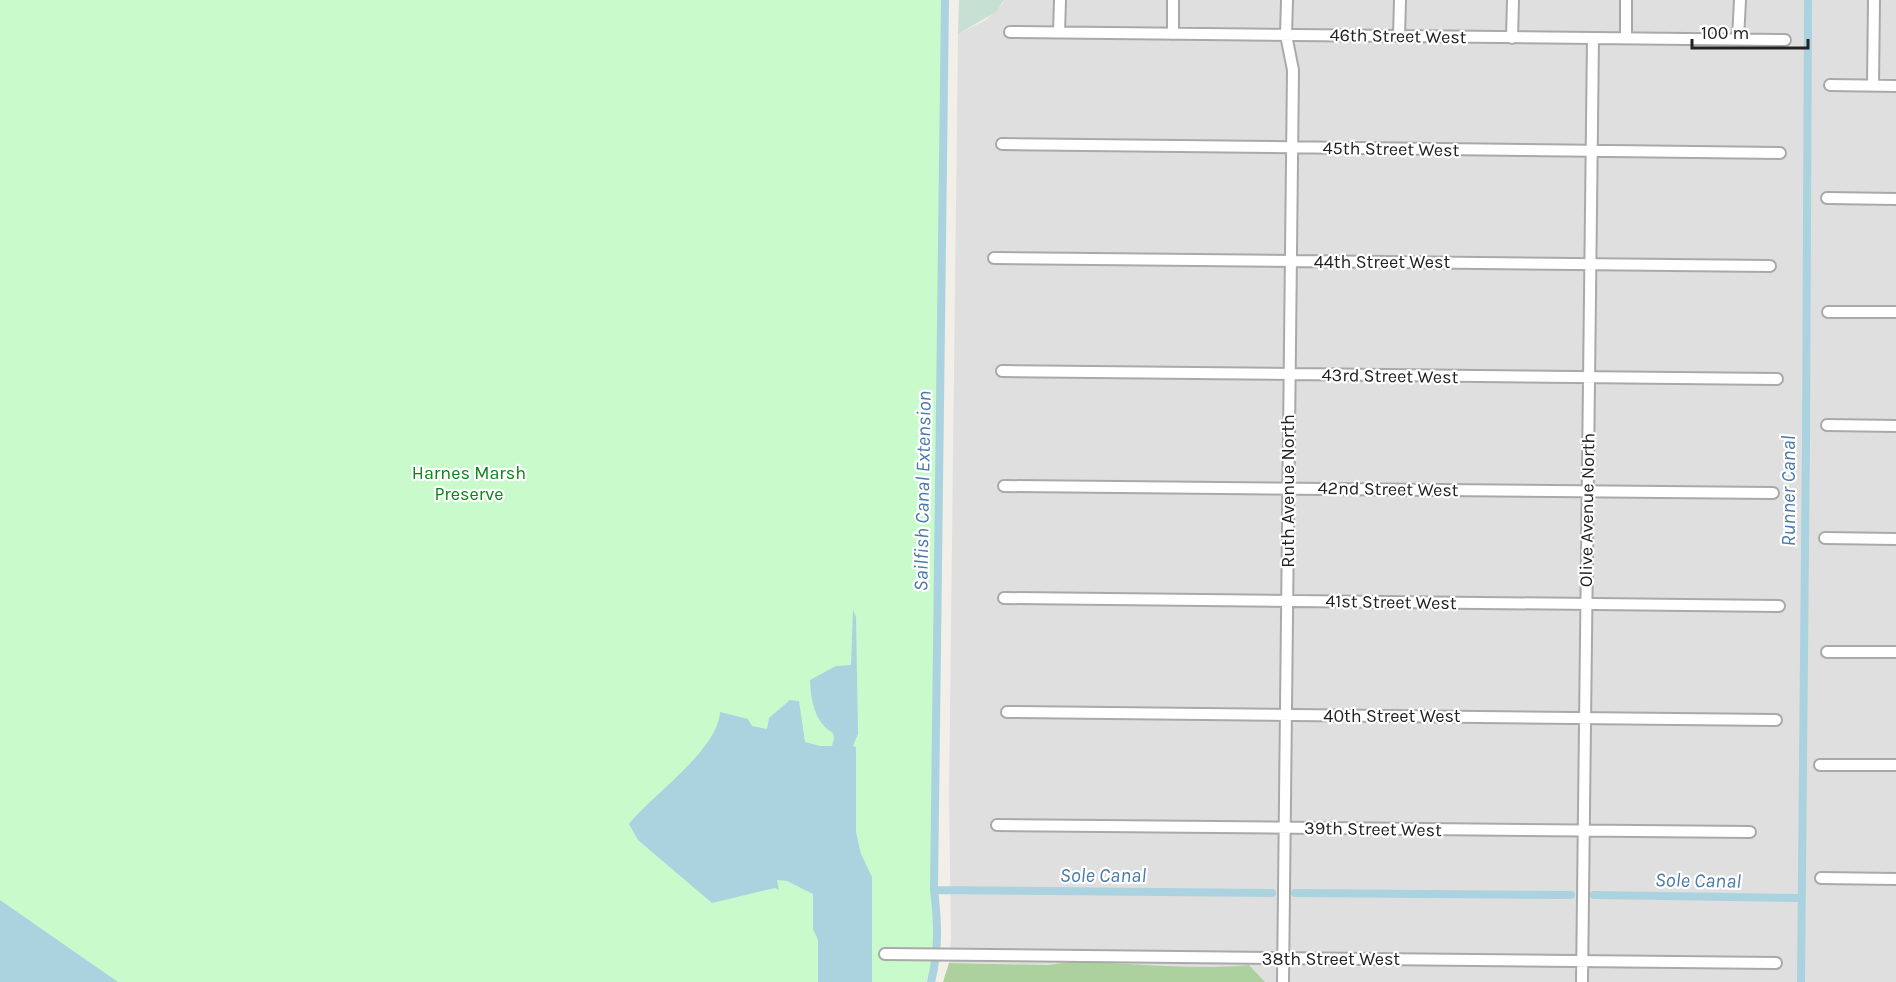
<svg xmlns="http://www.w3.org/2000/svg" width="1896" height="982" viewBox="0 0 1896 982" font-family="Karla,sans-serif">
	<rect width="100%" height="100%" fill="#f2efe9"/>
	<path fill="#e0dfdf" d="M1004 0H1896V982H1265L1249 965 1226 967H1150L1114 962H1070L1048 965 949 963 951 938 949 796 958 34 986 20 1003 3Z"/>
	<path fill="#add19e" d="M1070 962C1130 962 1189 971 1249 965L1265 982H943L949 963 1048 965Z"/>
	<path fill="#c6e0d4" d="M959 0H1004L996 12 958 34Z"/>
	<path fill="#c8facc" d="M0 0H943L934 967 926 982H0Z"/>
	<path fill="#aad3df" d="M853 610 856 617 858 734 853 746 856 747V832L861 854 872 877V982H818V940L813 929V894L787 881 777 880 779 890 775 888 712 903 638 840 629 824C652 795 718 750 720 712L748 719 752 726 767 729 769 718 790 700 799 701 805 742 820 746H832L834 739 833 733C814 722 811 700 810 680L836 666 851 665Z
		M0 900 118 982H0Z"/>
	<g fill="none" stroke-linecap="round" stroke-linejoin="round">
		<path stroke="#aad3df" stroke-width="8" d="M934 890 1272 893
			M1295 893 1571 895
			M1594 895 1802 898
			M931 982C939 951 938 922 934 890L945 0
			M1801 982 1806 440 1808 0"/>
		<defs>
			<path id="minor" d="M1010 32 1785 40
				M1059 32 1060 0
				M1173 34V0
				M1399 36 1400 0
				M1512 38 1513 0
				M1626 38V0
				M1738 39 1740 0
				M1830 85 1896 86
				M1873 85 1874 0
				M1002 144 1780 153
				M1827 198 1896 199
				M994 258 1770 266
				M1828 312H1896
				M1002 371 1777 379
				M1827 425 1896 426
				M1004 486 1773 493
				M1825 538 1896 539
				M1004 598 1779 606
				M1827 652H1896
				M1007 712 1776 720
				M1820 765H1896
				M997 825 1750 832
				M1821 878 1896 879
				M885 954 1776 963
				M1283 982 1293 70 1286 35 1287 0
				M1582 982 1593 38"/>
		</defs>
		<use href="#minor" stroke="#a9a9a9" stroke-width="14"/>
		<use href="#minor" stroke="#fff" stroke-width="10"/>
	</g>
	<g text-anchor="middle" stroke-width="4.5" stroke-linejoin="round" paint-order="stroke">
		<g font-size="18" fill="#222" stroke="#fff">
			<text transform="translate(1398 36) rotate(1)" y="6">46th Street West</text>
			<text transform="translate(1391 149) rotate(1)" y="6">45th Street West</text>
			<text x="1382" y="268">44th Street West</text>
			<text transform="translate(1390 376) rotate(1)" y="6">43rd Street West</text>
			<text transform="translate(1388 489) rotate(1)" y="6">42nd Street West</text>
			<text transform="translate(1288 491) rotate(-90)" y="6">Ruth Avenue North</text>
			<text transform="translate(1587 510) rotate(-89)" y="6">Olive Avenue North</text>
			<text transform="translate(1391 602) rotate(1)" y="6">41st Street West</text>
			<text x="1392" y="722">40th Street West</text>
			<text transform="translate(1373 829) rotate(1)" y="6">39th Street West</text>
			<text x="1331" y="965">38th Street West</text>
		</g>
		<g font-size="18" fill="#0c8416" stroke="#fff">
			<text x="469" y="479">Harnes Marsh<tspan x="469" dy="21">Preserve</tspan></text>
		</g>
		<g font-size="20" font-style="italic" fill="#4a7aab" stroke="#fff">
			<text transform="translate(922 491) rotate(-89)" y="7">Sailfish Canal Extension</text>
			<text transform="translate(1788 491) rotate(-90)" y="7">Runner Canal</text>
			<text x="1103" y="882">Sole Canal</text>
			<text transform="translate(1698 880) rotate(1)" y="7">Sole Canal</text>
		</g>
	</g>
	<path d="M1692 39v9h116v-9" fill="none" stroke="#222222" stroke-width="3"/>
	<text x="1701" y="39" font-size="18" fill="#222222" stroke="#ffffff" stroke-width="4.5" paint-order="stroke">100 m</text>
</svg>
